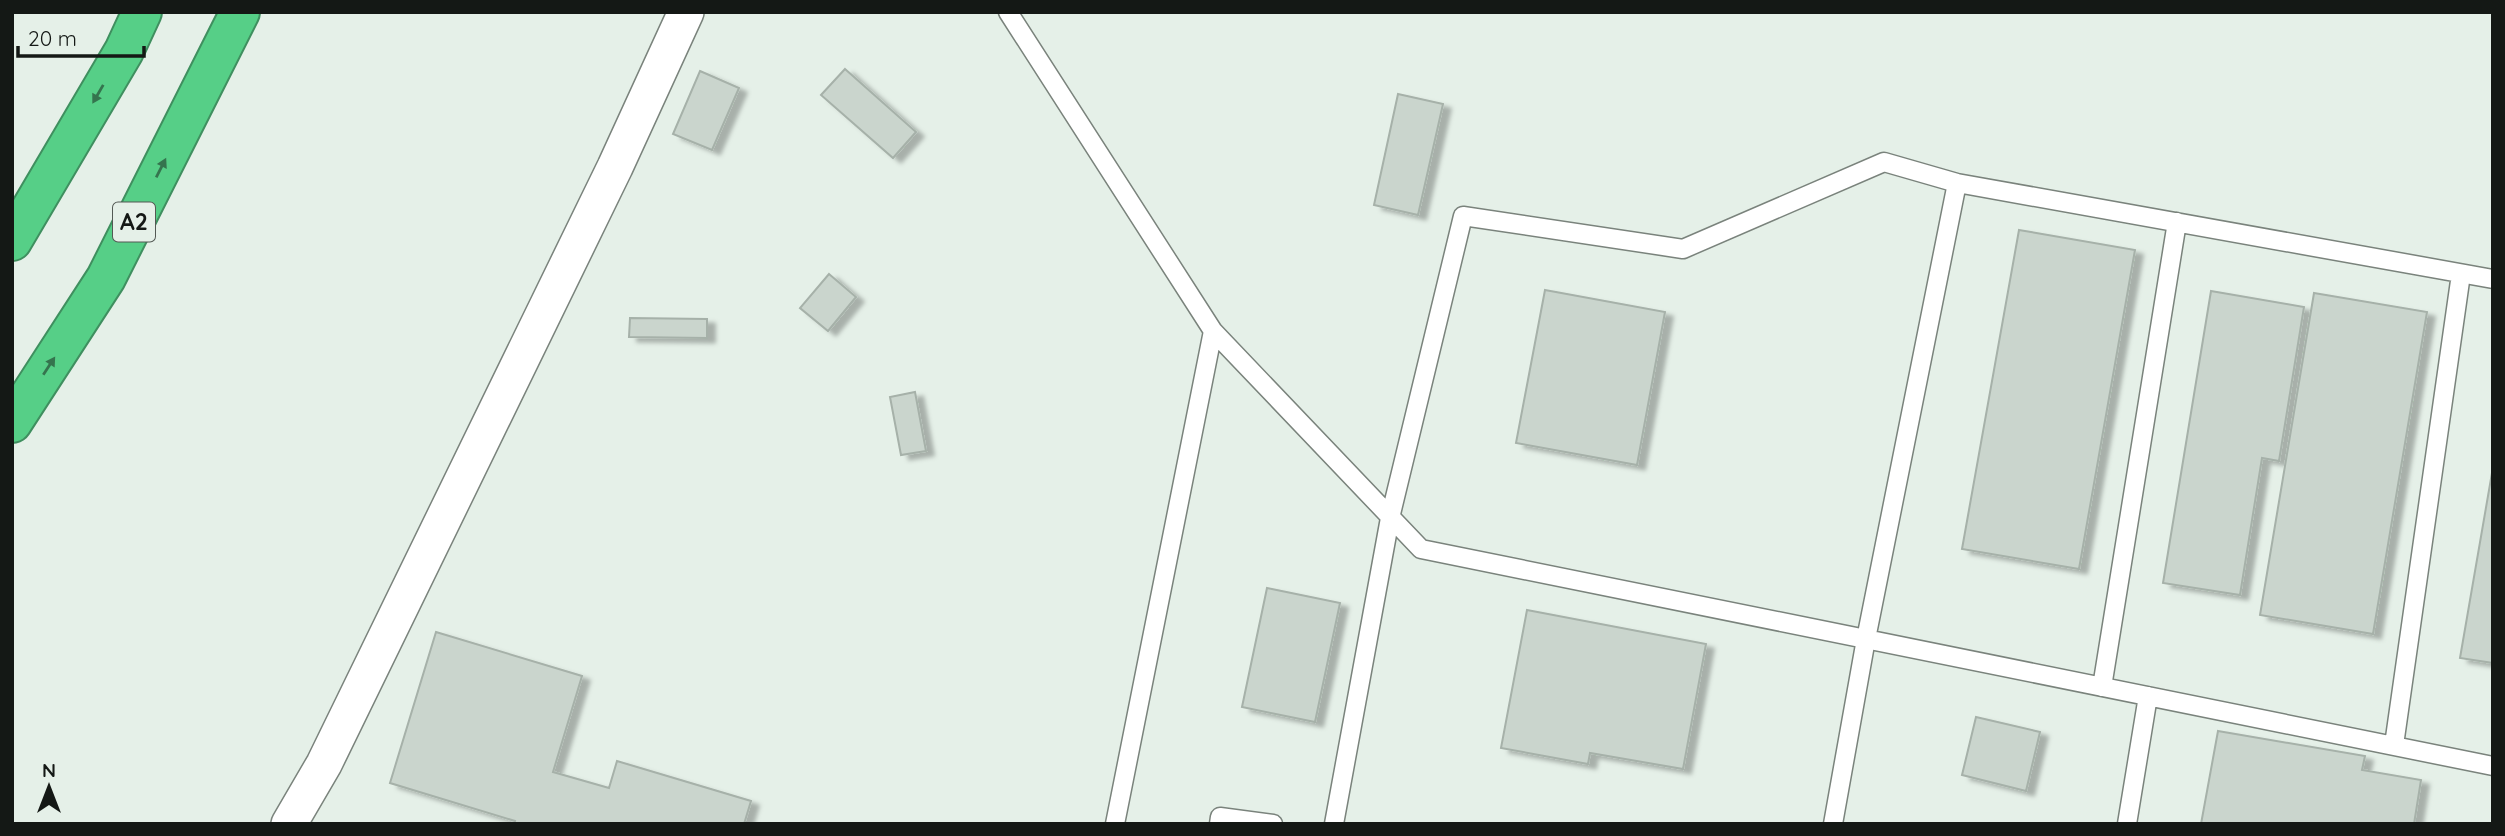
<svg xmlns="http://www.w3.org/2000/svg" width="2505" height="836" viewBox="0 0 2505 836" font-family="Quicksand,sans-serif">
	<defs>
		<filter id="shadow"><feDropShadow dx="8" dy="4.5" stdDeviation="2" flood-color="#0004"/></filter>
	</defs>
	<rect width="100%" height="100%" fill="#e5f0e8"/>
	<path fill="#cad5cd" stroke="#a6b1a9" stroke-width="2" filter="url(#shadow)" d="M845 69 916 132 893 158 821 95Z
		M700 71 739 88 712 150 673 134Z
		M1398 94 1443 104 1418 215 1374 205Z
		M2019 230 2135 250 2079 569 1962 549Z
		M829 274 856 297 828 331 800 308Z
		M1545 290 1665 312 1637 465 1516 443Z
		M2211 291 2304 307 2279 461 2262 458 2240 595 2163 583Z
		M2314 293 2427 312 2373 634 2260 615Z
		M630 318 707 319V338L629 337Z
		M915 392 926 451 901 455 890 397Z
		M2493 467V663L2460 658Z
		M1267 588 1340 603 1315 722 1242 707Z
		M1527 610 1706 644 1683 769 1590 753 1588 764 1501 748Z
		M436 632 582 676 553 772 609 788 617 761 751 801 744 824H514L515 821 390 783Z
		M1976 717 2040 732 2026 791 1962 775Z
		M2218 731 2365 756 2362 770 2421 780 2414 824H2201Z"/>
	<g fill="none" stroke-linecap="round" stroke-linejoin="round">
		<defs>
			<path id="service" d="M1008 12 1213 331 1115 824
				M1213 331 1421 549 2493 766
				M2102 687 2177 222
				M2394 745 2461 274
				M1219 824 1220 817 1273 824
				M1334 824 1390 518 1463 216 1683 249 1884 162 1957 183 2493 279
				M1833 824 1866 639 1957 183
				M2127 824 2148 696"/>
			<path id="minor" d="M289 824 324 764 615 167 686 12"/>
			<path id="motorway" d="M12 241 124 51 142 12
				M12 423 106 278 240 12"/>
		</defs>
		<use href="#service" stroke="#7a837c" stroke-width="21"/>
		<use href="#minor" stroke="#7a837c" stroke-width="38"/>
		<use href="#motorway" stroke="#3f8f5f" stroke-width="42"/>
		<use href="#service" stroke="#fff" stroke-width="18"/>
		<use href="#minor" stroke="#fff" stroke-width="35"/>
		<use href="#motorway" stroke="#56cf87" stroke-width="38"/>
	</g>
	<defs><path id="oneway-solid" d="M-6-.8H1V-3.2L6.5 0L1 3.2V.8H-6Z" transform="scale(1.75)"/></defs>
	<g fill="#35744e">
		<use href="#oneway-solid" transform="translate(98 94) rotate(120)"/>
		<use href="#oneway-solid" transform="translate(161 168) rotate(-63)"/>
		<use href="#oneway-solid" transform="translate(49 366) rotate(-57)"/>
	</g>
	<g text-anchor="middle" stroke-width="5" stroke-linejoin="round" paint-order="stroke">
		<rect fill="#e5f0e8" stroke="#535954" stroke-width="2" x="113" y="202.5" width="42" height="39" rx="5"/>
		<g font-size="23" font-weight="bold" fill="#141815">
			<text x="134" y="230">A2</text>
		</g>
	</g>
	<rect width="2505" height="836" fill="none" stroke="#141815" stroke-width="28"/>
	<g transform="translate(49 787)" stroke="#e5f0e8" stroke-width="5" paint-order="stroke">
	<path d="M0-5L12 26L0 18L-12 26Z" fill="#141815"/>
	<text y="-10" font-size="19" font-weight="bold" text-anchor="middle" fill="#141815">N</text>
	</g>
	<path d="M18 46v10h126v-10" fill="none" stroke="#141815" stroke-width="3.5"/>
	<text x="28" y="46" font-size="21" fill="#141815" stroke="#e5f0e8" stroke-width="5" paint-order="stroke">20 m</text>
</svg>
